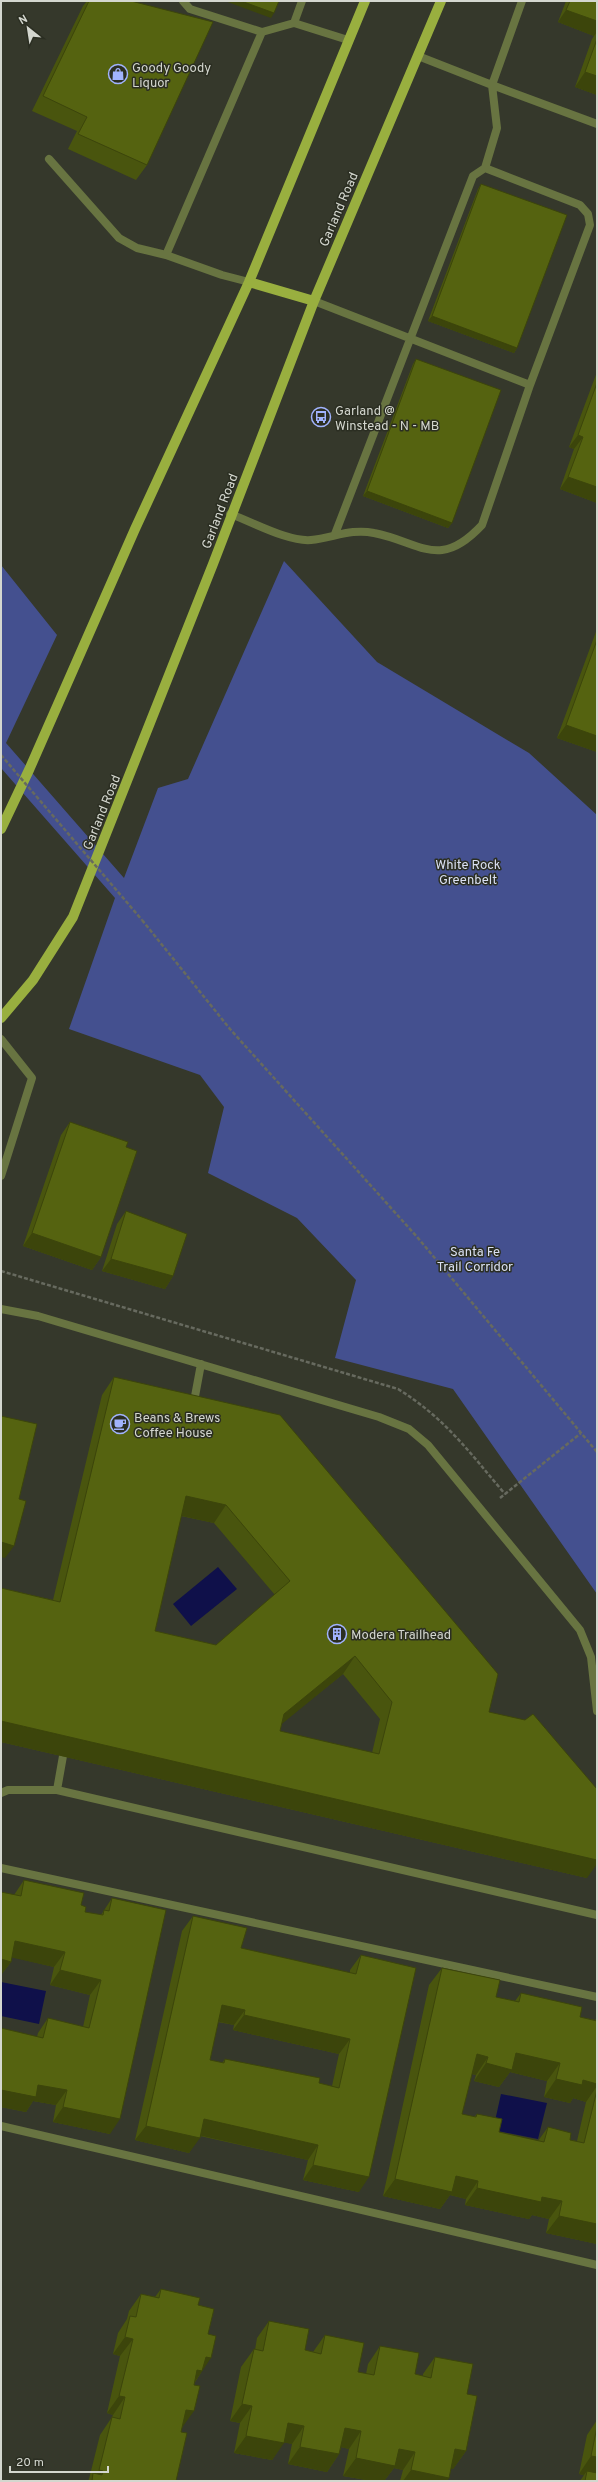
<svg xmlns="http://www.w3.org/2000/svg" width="598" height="2482" viewBox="0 0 598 2482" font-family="Overpass,sans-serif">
	<rect width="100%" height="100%" fill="#35382b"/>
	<path fill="#44508f" d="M284 561 377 662 529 753 597 815V1594L453 1389 335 1358 356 1280 297 1218 208 1173 224 1107 200 1075 69 1029 115 898 1 768V565L57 635 6 743 124 878 158 788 188 779Z"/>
	<path fill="#0f104a" d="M218 1567 237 1589 191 1626 173 1604Z
		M1 1982 46 1991 39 2024 1 2016Z
		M501 2094 547 2103 538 2139 493 2130Z"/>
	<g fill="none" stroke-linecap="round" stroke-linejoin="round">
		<path stroke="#676a5f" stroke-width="2.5" stroke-dasharray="4 2" stroke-linecap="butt" d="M142 920 230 1029 418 1238 597 1452
			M1 1271 398 1389C445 1418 470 1453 505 1494
			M500 1498 581 1433"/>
		<path stroke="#687441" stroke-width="8" d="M183 1 190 9 262 32 294 23 348 40
			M522 1 492 85 597 124
			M294 23 302 1
			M49 159 119 238 137 248 166 255
			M249 282 222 275 166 255 262 32
			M314 301 530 385
			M230 514C253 522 288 542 311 540 333 538 351 528 374 533 421 542 439 571 482 525L530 385 590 225 588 214 580 205 485 168 497 128 492 85 418 56
			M335 534 473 176 485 168
			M1 1039 32 1078 1 1176
			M1 1309 38 1316 379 1417 409 1429 428 1445 580 1630 591 1657 597 1711
			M193 1407 201 1364
			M57 1790 63 1756
			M1 1793 8 1790H57L597 1915
			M1 1868 597 1997
			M1 2126 597 2265"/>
		<path stroke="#99af3f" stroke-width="10" d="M249 282 314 301
			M1 829 29 770 135 529 249 282 365 1
			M1 1018 33 980 73 917 213 564 314 301 441 1"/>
		<path stroke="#676a5f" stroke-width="2.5" stroke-dasharray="4 2" stroke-linecap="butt" d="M1 755 142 920"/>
	</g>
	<path fill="#49550e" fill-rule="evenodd" d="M87 1H89L147 165 136 180 68 149 77 131 32 111 83 6Z
		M566 1H597V95L575 87 592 39 594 36 558 22Z
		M481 184 517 348 514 353 428 321 478 189Z
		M416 359 452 523 448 528 363 496 413 364Z
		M597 372V503L560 489 574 449 569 447Z
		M597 629V752L557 738Z
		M70 1122 126 1147 101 1257 92 1270 23 1246 61 1135Z
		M126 1211 173 1276 165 1289 102 1271 117 1224Z
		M114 1377 489 1712 587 1878 1 1742V1588L53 1600 102 1395ZM181 1516 214 1523 275 1595 216 1645 155 1631ZM343 1674 380 1719 372 1753 280 1731 282 1723Z
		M24 1880 81 1905 85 1912 101 1915 112 1898 110 2134 53 2122 56 2105 33 2101 26 2112 1 2107V2028L37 2037 38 2033 48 2018 83 2027 90 1995 50 1985 54 1967 12 1957 11 1962 1 1975V1892L14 1895Z
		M193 1916 241 1948 350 1973V1970L361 1955 359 2192 303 2180 308 2160 200 2136 189 2153 135 2140 182 1931ZM218 2022 234 2025 233 2030 339 2054 332 2086 319 2083 225 2059 222 2063 210 2060Z
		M442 1968 496 1997 515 2001 521 1993 580 2017 595 2020 597 2018V2244L546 2233 549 2219 532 2215 529 2219 465 2205 466 2199 450 2195 440 2209 383 2196 429 1985ZM510 2072 547 2081 544 2097 570 2103 573 2098 586 2102 577 2141 570 2140 548 2127 538 2141 499 2132 477 2114 474 2117 462 2114 472 2074 476 2075 474 2081 499 2087Z
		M161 2289 198 2305 208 2334 202 2371 194 2384 181 2432 176 2481H88L89 2479 100 2435 112 2417 113 2415 107 2413 120 2356 113 2354 118 2333 127 2319 129 2311 141 2294 155 2297Z
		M269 2321 305 2350 313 2352 325 2335 358 2372 366 2374 368 2364 380 2346 415 2374 423 2376V2374L435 2357 467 2394 466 2451 453 2469 451 2468 449 2478 447 2481H400L403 2470 394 2468 384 2481H372L343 2476 349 2449 341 2447 339 2454 327 2472 288 2464 292 2444 284 2442 272 2460 234 2453 240 2423 230 2421 241 2367 254 2349 255 2350 257 2338Z
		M597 2420V2481H580L584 2475 579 2474 587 2435Z"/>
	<path fill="#3c450b" d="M225 1H241L274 13 271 18Z
		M566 10 597 21V32L594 36 558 22Z
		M585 72 597 76V95L575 87Z
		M432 316 517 348 514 353 428 321Z
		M578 435 583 437 574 449 569 447Z
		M568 477 597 487V503L560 489Z
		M367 491 452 523 448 528 363 496Z
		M566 725 597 736V752L557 738Z
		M32 1233 101 1257 92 1270 23 1246Z
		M111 1259 173 1276 165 1289 102 1271Z
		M186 1496 226 1505 214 1523 173 1514Z
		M1 1542 14 1546 5 1558 1 1557Z
		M355 1656 343 1674 272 1732 284 1714Z
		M1 1721 597 1860V1864L587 1878 1 1742Z
		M15 1941 65 1952 54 1967 5 1956Z
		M1 1959 11 1962 1 1975Z
		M60 1970 101 1980 90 1995 50 1985Z
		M222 2005 245 2010 234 2025 211 2020Z
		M244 2015 350 2039 339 2054 233 2030Z
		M516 2053 560 2063 547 2081 510 2072 499 2087 474 2081 486 2063Z
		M477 2054 488 2057 476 2075 465 2072Z
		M556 2079 583 2080 597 2084V2086L586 2102 573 2098 570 2103 544 2097Z
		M38 2085 67 2090 56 2105 33 2101 26 2112 1 2107V2090Z
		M63 2107 120 2119 110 2134 53 2122Z
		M204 2119 318 2145 308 2160 194 2134Z
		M146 2126 200 2138 189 2153 135 2140Z
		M313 2165 369 2177 359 2192 303 2180Z
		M456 2176 478 2181 466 2199 450 2195 440 2209 383 2196 395 2179Z
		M477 2188 542 2197 562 2201 549 2219 532 2215 529 2219 465 2205Z
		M559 2216 597 2224V2244L546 2233Z
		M125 2337 133 2339 120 2356 113 2354Z
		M206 2357 211 2358 190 2389 185 2388Z
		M119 2396 125 2397 113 2415 107 2413Z
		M242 2404 252 2406 240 2423 230 2421Z
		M186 2410 194 2411 181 2429Z
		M288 2423 304 2426 292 2444 275 2441Z
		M345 2428 361 2431 349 2449 332 2445Z
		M246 2436 284 2443 272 2460 234 2453Z
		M300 2447 339 2454 327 2472 288 2464Z
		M399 2449 415 2452 403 2470 394 2468 384 2481H372L343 2476 356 2458Z
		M455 2449 466 2451 453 2469 443 2467Z
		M591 2456 597 2457V2477L587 2471 584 2475 579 2474Z
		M99 2470 103 2471 96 2481H92Z
		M411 2470 449 2478 447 2481H403Z"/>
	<path fill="#556310" stroke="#3c450b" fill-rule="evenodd" d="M89 1H131L213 22 147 165 78 134 87 117 43 96Z
		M241 1H279L274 13Z
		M570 1H597V21L566 10Z
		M597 39V76L585 72Z
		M481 184 567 215 517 348 432 316Z
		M416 359 501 390 452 523 367 491Z
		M597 383V487L568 477 583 437 578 435Z
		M597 640V736L566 725Z
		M70 1122 128 1142 126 1147 137 1151 101 1257 32 1233Z
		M126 1211 187 1234 173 1276 111 1259Z
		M114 1377 280 1415 498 1674 489 1712 525 1720 533 1714 597 1789V1860L1 1721V1588L60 1602ZM186 1496 226 1505 290 1581 216 1645 155 1631ZM355 1656 392 1702 379 1754 280 1731 284 1714Z
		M1 1416 37 1424 19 1499 26 1501 14 1546 1 1542Z
		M24 1880 84 1893 81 1905 86 1907 85 1912 103 1915 104 1910 109 1911 112 1898 166 1910 120 2119 63 2107 67 2090 38 2085 36 2097 1 2090V2028L43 2038 48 2018 89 2028 101 1980 60 1970 65 1952 15 1941 11 1962 1 1959V1892L21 1896Z
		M193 1916 247 1928 241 1948 356 1974 361 1955 416 1968 369 2177 313 2165 318 2145 204 2119 200 2138 146 2126ZM222 2005 245 2010 244 2015 350 2039 339 2088 319 2083 320 2078 225 2059 224 2063 210 2060Z
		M442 1968 500 1980 496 1997 519 2002 521 1993 582 2007 580 2017 597 2021V2084L583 2080 582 2085 556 2079 560 2063 516 2053 512 2070 486 2063 488 2057 477 2054 462 2114 476 2117 477 2114 502 2119 499 2132 544 2142 548 2127 571 2133 570 2140 584 2143 597 2090V2224L559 2216 562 2201 542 2197 541 2202 477 2188 478 2181 456 2176 452 2192 395 2179Z
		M161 2289 200 2298 198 2305 214 2309 208 2334 216 2336 211 2358 206 2357 202 2371 197 2370 194 2385 200 2386 194 2411 186 2410 181 2432 187 2433 176 2481H92L93 2473 102 2475 103 2471 99 2470 112 2417 120 2419 125 2397 119 2396 133 2339 125 2337 130 2316 136 2317 141 2294 159 2298Z
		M269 2321 309 2329 305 2350 321 2354 325 2335 364 2343 358 2372 374 2375 380 2346 419 2353 415 2374 431 2378 435 2357 473 2364 467 2394 477 2396 466 2451 455 2449 449 2478 411 2470 415 2452 399 2449 395 2466 356 2458 361 2431 345 2428 339 2454 300 2447 304 2426 288 2423 284 2443 246 2436 252 2406 242 2404 254 2349 263 2351Z
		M597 2427V2457L591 2456Z
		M587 2471 597 2473V2481H585Z"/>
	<defs>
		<symbol id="shop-ring" viewBox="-11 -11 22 22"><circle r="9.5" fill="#2b2e22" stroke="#a1b3fd" stroke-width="1.5"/><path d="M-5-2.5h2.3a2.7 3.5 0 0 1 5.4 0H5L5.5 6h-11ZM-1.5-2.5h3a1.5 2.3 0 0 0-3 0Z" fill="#a1b3fd"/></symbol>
		<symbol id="bus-ring" viewBox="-11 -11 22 22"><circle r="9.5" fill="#2b2e22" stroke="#a1b3fd" stroke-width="1.5"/><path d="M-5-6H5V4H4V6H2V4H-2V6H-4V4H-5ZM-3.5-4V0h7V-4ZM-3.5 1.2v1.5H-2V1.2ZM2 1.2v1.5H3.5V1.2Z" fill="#a1b3fd"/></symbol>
		<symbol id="cafe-ring" viewBox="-11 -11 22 22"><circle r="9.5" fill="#2b2e22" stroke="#a1b3fd" stroke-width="1.5"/><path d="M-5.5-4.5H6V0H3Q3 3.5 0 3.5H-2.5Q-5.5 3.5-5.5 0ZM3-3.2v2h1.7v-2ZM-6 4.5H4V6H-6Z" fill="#a1b3fd"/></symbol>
		<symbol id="building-ring" viewBox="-11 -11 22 22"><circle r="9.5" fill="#2b2e22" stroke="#a1b3fd" stroke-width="1.5"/><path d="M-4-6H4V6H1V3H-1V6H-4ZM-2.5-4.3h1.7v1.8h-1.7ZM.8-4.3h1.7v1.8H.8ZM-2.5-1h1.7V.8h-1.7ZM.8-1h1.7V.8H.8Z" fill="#a1b3fd"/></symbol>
	</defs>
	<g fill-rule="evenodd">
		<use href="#shop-ring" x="107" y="63" width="22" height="22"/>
		<use href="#bus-ring" x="310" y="406" width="22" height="22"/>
		<use href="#cafe-ring" x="109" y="1413" width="22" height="22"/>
		<use href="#building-ring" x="326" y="1623" width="22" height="22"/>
	</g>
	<g text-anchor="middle" stroke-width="3" stroke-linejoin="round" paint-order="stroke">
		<g font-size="13" fill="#d4d7cf" stroke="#2b2e22" text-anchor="start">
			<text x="132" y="72">Goody Goody<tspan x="132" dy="15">Liquor</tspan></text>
			<text x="335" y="415">Garland @<tspan x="335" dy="15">Winstead - N - MB</tspan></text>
			<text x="134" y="1422">Beans &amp; Brews<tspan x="134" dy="15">Coffee House</tspan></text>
			<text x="351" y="1639">Modera Trailhead</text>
		</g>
		<g font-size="13" fill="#d4d7cf" stroke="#2b2e22">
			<text transform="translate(338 209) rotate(-67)" y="5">Garland Road</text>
			<text transform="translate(219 511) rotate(-69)" y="5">Garland Road</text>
			<text transform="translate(101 812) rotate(-68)" y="5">Garland Road</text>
		</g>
		<g font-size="13" fill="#dae0f3" stroke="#2b2e22">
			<text x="468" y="869">White Rock<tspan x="468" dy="15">Greenbelt</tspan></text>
			<text x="475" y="1256">Santa Fe<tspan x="475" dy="15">Trail Corridor</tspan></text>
		</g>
	</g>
	<rect width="598" height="2482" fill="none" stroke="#d4d7cf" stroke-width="4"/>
	<g transform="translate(28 28) rotate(330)" stroke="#2b2e22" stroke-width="3" paint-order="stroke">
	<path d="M0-3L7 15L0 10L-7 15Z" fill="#d4d7cf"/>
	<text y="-6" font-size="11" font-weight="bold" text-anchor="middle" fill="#d4d7cf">N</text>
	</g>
	<path d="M10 2466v6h98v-6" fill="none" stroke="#d4d7cf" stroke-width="2"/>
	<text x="16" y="2466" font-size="12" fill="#d4d7cf" stroke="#2b2e22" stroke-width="3" paint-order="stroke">20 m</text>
</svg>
